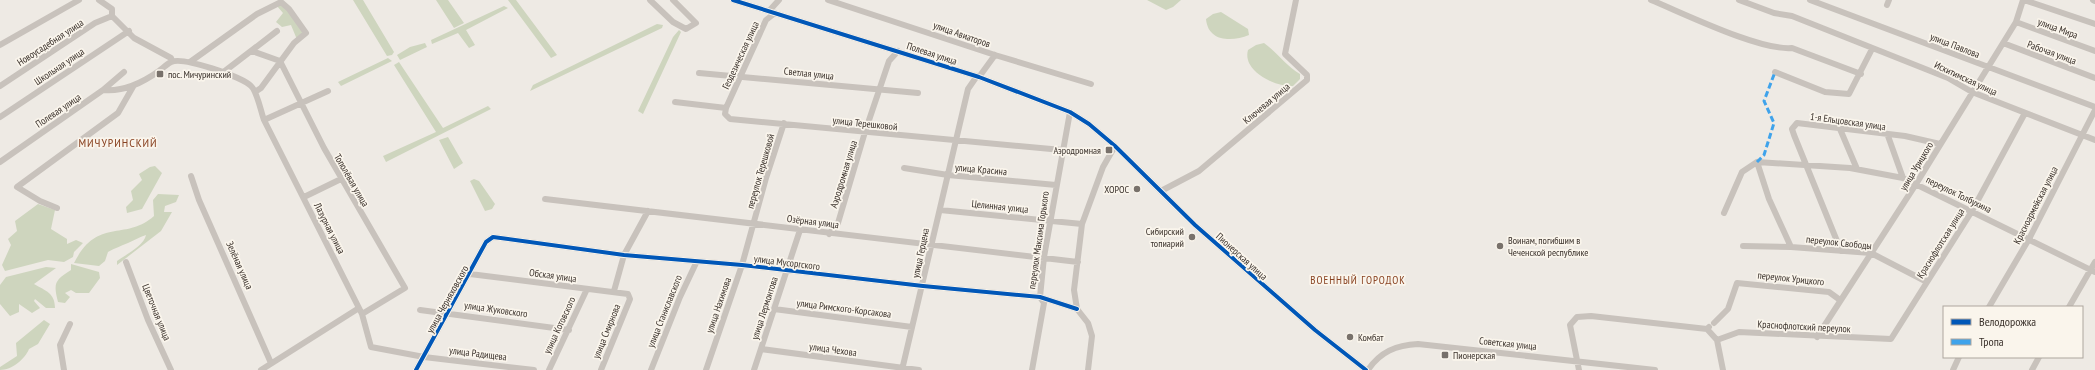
<svg xmlns="http://www.w3.org/2000/svg" width="2095" height="370" viewBox="0 0 2095 370" font-family="'PT Sans Narrow',sans-serif">
	<rect width="100%" height="100%" fill="#eeeae4"/>
	<path fill="#ced5be" d="M353 0H363L394 52 392 55 387 56Z
		M436 0H448L464 23 454 28Z
		M508 0H516L557 55 551 58Z
		M1147 0H1181L1173 7 1166 10Z
		M288 5 304 35 298 42 291 25 282 27 276 22 283 13 277 6Z
		M504 6 508 8 466 30 475 45 469 48 458 33 432 44 431 40Z
		M1221 12 1248 29 1249 35C1232 42 1208 42 1206 19L1213 14Z
		M657 24 663 25 662 28 530 91 533 85Z
		M679 30 681 32 643 114 638 111 673 37Z
		M425 43 427 47 400 60 397 55 410 47Z
		M1264 43C1278 53 1286 66 1300 74V79L1293 86C1275 87 1242 71 1248 50L1256 45Z
		M388 58 392 61 341 86 338 82Z
		M399 62 443 128 488 106 491 109 386 162 383 156 436 132 394 65Z
		M448 137 463 163 454 169 439 140Z
		M155 166 162 173 142 209 127 213 126 207 133 200 131 191 142 180 139 174 150 167Z
		M474 179 479 181 495 204 492 209 485 211 470 181Z
		M158 194 179 195 176 202 165 206 164 212H172L161 231 117 265V261C125 255 144 246 146 235 139 237 135 240 128 243 121 246 115 248 108 252L105 261 99 266 74 263C98 216 125 242 154 216L153 200Z
		M38 204 55 210 51 229 67 239V244L76 240 83 243 74 252 73 257 64 262 48 260 5 271 2 265 11 245 8 239 17 231 15 221Z
		M71 264 99 272 100 278 89 293H76L71 290 65 293 70 297 65 303 58 302C53 283 55 280 71 270Z
		M46 267 56 268 34 284C46 291 55 293 55 308H46L35 299 34 301 40 308 32 313 19 304V312L10 316 0 304V285L6 277Z
		M44 320 50 324 38 344 29 349C25 359 12 370 0 370V367L17 356 16 343Z"/>
	<g fill="none" stroke-linecap="round" stroke-linejoin="round">
		<path stroke="#c8c2bc" stroke-width="6" d="M99 0 112 9V16L134 38 171 58 172 61
			M650 0 673 22 686 29 696 23 673 0
			M733 0 979 77 1070 112 1089 124 1115 146 1195 225 1315 330 1366 370
			M828 0 995 55 1091 84
			M1651 0C1683 13 1760 51 1792 48L1861 74
			M1739 0 1774 13 1792 16 1948 78 1972 92 2095 140
			M1810 0 2095 107
			M2024 0 2095 24
			M2093 0 2095 1
			M1887 5 1889 0
			M769 11 779 0
			M2016 22 2095 51
			M2003 43 2095 78
			M0 45 79 0
			M252 51 280 61 324 148 405 288 362 314
			M190 62 257 14 281 2 289 9 306 33 294 43 261 88 255 92
			M1775 72 1825 92 1849 94 1872 49
			M699 73 918 93
			M221 74 277 31
			M979 77 995 55
			M0 86 95 23 112 16
			M103 90C124 92 142 83 159 71 163 68 167 64 171 62 183 56 242 77 251 86 257 91 261 112 264 120L362 314 371 347 424 357 534 370
			M675 102 726 108 725 114 730 119 1062 150
			M726 108 766 20 775 13
			M0 117 129 31
			M264 120 328 91
			M1840 129 1857 169
			M1888 136 1903 178
			M0 162 103 90 124 72
			M1757 162 1850 168 1903 178 2095 272
			M1757 162 1769 199 1791 247
			M904 168 948 175 1056 185
			M191 176 199 200 271 363
			M1161 191 1199 171 1307 80V75L1285 54 1296 0
			M304 197 341 179
			M545 199 1078 262
			M57 208 40 201 17 187 118 113 134 85
			M940 210 1082 224
			M1724 213 1742 172 1757 162
			M829 234 838 223 865 132 889 61 898 51
			M1743 246 1791 247 1871 253 1927 282
			M1841 251 1794 135 1792 129 1797 123 1905 136 1940 144
			M126 262 148 320 171 370
			M470 274 628 294 630 299 601 370
			M614 291 624 255 648 211
			M1989 307 2029 239 2095 110
			M2069 307 2095 262
			M774 309 912 327
			M420 310 569 330
			M1714 323 1728 309 1737 283 1829 292 1840 300
			M1709 327 1707 329 1717 340 1723 370
			M1817 337 1916 184 2016 22 2023 0
			M1717 340 1739 332 1891 339 1972 211 2025 113
			M761 349 919 370
			M64 370 60 345 70 324
			M261 370 359 308
			M416 370 486 242 493 237 624 255 742 265 923 286 1040 297 1077 309
			M549 370 587 289
			M651 370 680 297 697 261
			M706 370 742 265 766 178 784 123
			M754 370 800 230
			M902 370 968 89 977 76
			M1032 370 1044 303 1040 297 1044 257 1070 112
			M1088 370 1092 336 1088 323 1077 309 1074 290 1082 224 1103 167 1115 146
			M1368 370C1380 352 1396 345 1418 344L1655 370
			M1579 370 1570 325 1577 317 1591 316 1707 329
			M1953 370 1959 357
			M2032 370 2039 357"/>
		<path stroke="#3fa3eb" stroke-width="3" stroke-dasharray="6 3" stroke-linecap="butt" d="M1757 162 1764 155 1774 123 1764 101 1775 72"/>
		<defs>
			<path id="cycleway" d="M733 0 979 77 1070 112 1089 124 1115 146 1195 225 1315 330 1366 370
				M416 370 486 242 493 237 624 255 742 265 923 286 1040 297 1077 309"/>
		</defs>
		<use href="#cycleway" stroke="#faf5ec" stroke-width="6"/>
		<use href="#cycleway" stroke="#0057b8" stroke-width="4"/>
	</g>
	<g fill="#78716b" stroke="#faf5ec" stroke-width="1.5">
		<rect x="156" y="70" width="8" height="8" rx="2"/>
		<rect x="1105" y="146" width="8" height="8" rx="2"/>
		<circle cx="1137" cy="189" r="4"/>
		<circle cx="1192" cy="237" r="4"/>
		<circle cx="1500" cy="246" r="4"/>
		<circle cx="1350" cy="337" r="4"/>
		<rect x="1441" y="351" width="8" height="8" rx="2"/>
	</g>
	<g text-anchor="middle" stroke-width="3.5" stroke-linejoin="round" paint-order="stroke">
		<g font-size="10" fill="#39302a" stroke="#faf5ec">
			<text transform="translate(2058 28) rotate(20)" y="4">улица Мира</text>
			<text transform="translate(962 34) rotate(19)" y="4">улица Авиаторов</text>
			<text transform="translate(50 42) rotate(-33)" y="4">Новоусадебная улица</text>
			<text transform="translate(1955 45) rotate(21)" y="4">улица Павлова</text>
			<text transform="translate(2052 52) rotate(20)" y="4">Рабочая улица</text>
			<text transform="translate(932 53) rotate(18)" y="4">Полевая улица</text>
			<text transform="translate(740 55) rotate(-65)" y="4">Геодезическая улица</text>
			<text transform="translate(59 66) rotate(-34)" y="4">Школьная улица</text>
			<text transform="translate(809 73) rotate(6)" y="4">Светлая улица</text>
			<text transform="translate(1966 78) rotate(25)" y="4">Искитимская улица</text>
			<text transform="translate(1266 103) rotate(-40)" y="4">Ключевая улица</text>
			<text transform="translate(58 110) rotate(-34)" y="4">Полевая улица</text>
			<text transform="translate(1848 121) rotate(8)" y="4">1-я Ельцовская улица</text>
			<text transform="translate(865 123) rotate(6)" y="4">улица Терешковой</text>
			<text transform="translate(1916 166) rotate(-59)" y="4">улица Урицкого</text>
			<text transform="translate(981 169) rotate(5)" y="4">улица Красина</text>
			<text transform="translate(760 171) rotate(-74)" y="4">переулок Терешковой</text>
			<text transform="translate(843 174) rotate(-73)" y="4">Аэродромная улица</text>
			<text transform="translate(352 180) rotate(60)" y="4">Тополёвая улица</text>
			<text transform="translate(1959 194) rotate(26)" y="4">переулок Толбухина</text>
			<text transform="translate(2035 205) rotate(-63)" y="4">Красноармейская улица</text>
			<text transform="translate(1000 206) rotate(6)" y="4">Целинная улица</text>
			<text transform="translate(813 221) rotate(7)" y="4">Озёрная улица</text>
			<text transform="translate(330 228) rotate(63)" y="4">Лазурная улица</text>
			<text transform="translate(1038 240) rotate(-82)" y="4">переулок Максима Горького</text>
			<text transform="translate(1839 242) rotate(6)" y="4">переулок Свободы</text>
			<text transform="translate(1940 243) rotate(-58)" y="4">Краснофлотская улица</text>
			<text transform="translate(920 253) rotate(-78)" y="4">улица Герцена</text>
			<text transform="translate(1242 256) rotate(42)" y="4">Пионерская улица</text>
			<text transform="translate(787 262) rotate(7)" y="4">улица Мусоргского</text>
			<text transform="translate(240 265) rotate(66)" y="4">Зелёная улица</text>
			<text transform="translate(553 275) rotate(8)" y="4">Обская улица</text>
			<text transform="translate(1791 278) rotate(6)" y="4">переулок Урицкого</text>
			<text transform="translate(447 299) rotate(-61)" y="4">улица Черняховского</text>
			<text transform="translate(718 305) rotate(-71)" y="4">улица Нахимова</text>
			<text transform="translate(764 308) rotate(-72)" y="4">улица Лермонтова</text>
			<text transform="translate(844 308) rotate(7)" y="4">улица Римского-Корсакова</text>
			<text transform="translate(496 309) rotate(8)" y="4">улица Жуковского</text>
			<text transform="translate(664 311) rotate(-68)" y="4">улица Станиславского</text>
			<text transform="translate(157 312) rotate(68)" y="4">Цветочная улица</text>
			<text transform="translate(559 325) rotate(-65)" y="4">улица Котовского</text>
			<text transform="translate(1804 326) rotate(3)" y="4">Краснофлотский переулок</text>
			<text transform="translate(606 331) rotate(-68)" y="4">улица Смирнова</text>
			<text transform="translate(1508 343) rotate(6)" y="4">Советская улица</text>
			<text transform="translate(833 349) rotate(8)" y="4">улица Чехова</text>
			<text transform="translate(478 353) rotate(7)" y="4">улица Радищева</text>
		</g>
		<g font-size="10" fill="#39302a" stroke="#faf5ec" text-anchor="start">
			<text x="168" y="78">пос. Мичуринский</text>
			<text x="1101" y="154" text-anchor="end">Аэродромная</text>
			<text x="1129" y="193" text-anchor="end">ХОРОС</text>
			<text x="1184" y="235" text-anchor="end">Сибирский<tspan x="1184" dy="12">топиарий</tspan></text>
			<text x="1508" y="244">Воинам, погибшим в<tspan x="1508" dy="12">Чеченской республике</tspan></text>
			<text x="1358" y="341">Комбат</text>
			<text x="1453" y="359">Пионерская</text>
		</g>
		<g font-size="11" letter-spacing="1" fill="#894322" stroke="#faf5ec">
			<text x="1358" y="284">ВОЕННЫЙ ГОРОДОК</text>
		</g>
		<g font-size="12" letter-spacing="1" fill="#894322" stroke="#faf5ec">
			<text x="118" y="147">МИЧУРИНСКИЙ</text>
		</g>
	</g>
	<rect x="1943" y="306" width="140" height="52" fill="#faf5ec" stroke="#ada69e"/>
	<rect x="1951" y="319" width="20" height="6" fill="#0057b8" stroke="#ada69e"/>
	<text x="1979" y="326" font-size="12" fill="#39302a">Велодорожка</text>
	<rect x="1951" y="339" width="20" height="6" fill="#3fa3eb" stroke="#ada69e"/>
	<text x="1979" y="346" font-size="12" fill="#39302a">Тропа</text>
</svg>
